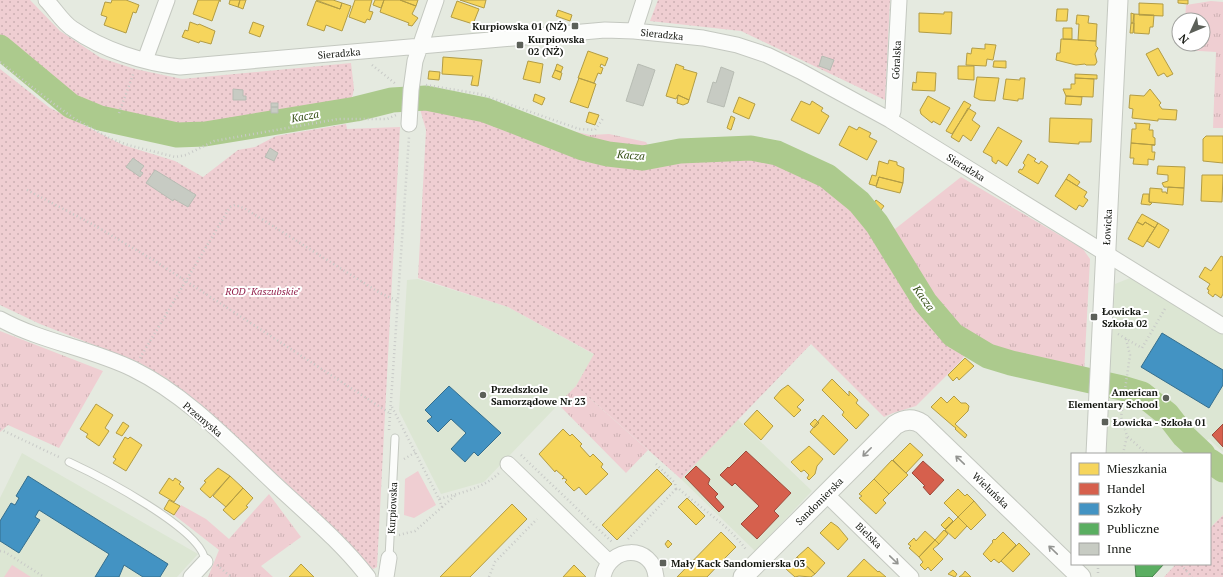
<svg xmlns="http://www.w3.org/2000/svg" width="1223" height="577" viewBox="0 0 1223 577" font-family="'PT Serif',serif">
	<defs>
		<pattern id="grass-tufts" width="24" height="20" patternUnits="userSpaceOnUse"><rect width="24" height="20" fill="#efced2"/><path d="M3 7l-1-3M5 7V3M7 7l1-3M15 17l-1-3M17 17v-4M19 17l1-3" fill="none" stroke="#ccb0b3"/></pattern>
		<pattern id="garden-dots" width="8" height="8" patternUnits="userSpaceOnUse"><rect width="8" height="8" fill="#efced2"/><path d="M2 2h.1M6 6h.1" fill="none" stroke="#ccb0b3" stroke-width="1.8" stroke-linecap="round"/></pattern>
	</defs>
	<rect width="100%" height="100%" fill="#e5eae0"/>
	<path fill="#dce6d3" d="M1130 278 1223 335V452L1209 439 1205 442 1223 460V515L1210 528V454H1106L1115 284Z
		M418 279 508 307 595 355 576 386 484 482 441 494 399 411 407 280Z
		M737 419 812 491 755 551 681 479Z
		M22 453 198 554 177 577H0V498Z"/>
	<path fill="url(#grass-tufts)" d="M1211 1 1223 2V128H1213L1216 52 1184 50V44H1203V20H1185L1186 5Z
		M545 125 590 135 609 134 646 142 649 147 748 139 775 142 845 178 895 229 961 177 1083 249 1090 259 1083 392 985 361 968 351 942 329 866 223 796 168 759 159 680 158 654 165 592 154 551 139Z
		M0 331 103 371 59 448 8 425 0 432Z
		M576 386 648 450 626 473 558 404Z
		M269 494 301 537 261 566 273 577H208L219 550 174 515 181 505 206 519 229 539Z"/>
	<path fill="#efced2" d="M418 471 436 505 414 518 404 515 405 479Z
		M12 565 31 577H4Z"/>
	<path fill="url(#garden-dots)" d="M0 0H30L60 31 101 58 135 69 182 79 351 63 354 89 351 102 190 131 120 116 81 100 0 41Z
		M658 0H890L885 100 741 31 650 21Z
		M0 69 50 108 123 145 175 161 203 177 238 150 255 147 276 136 346 124 347 129 400 127 377 567 373 569 282 479 166 378 138 362 40 324 0 305Z
		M420 109 466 117 551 139 590 153 619 159 654 165 680 158 759 159 796 168 831 189 866 223 942 329 968 351 960 362 916 406 893 413 884 417 811 344 681 479 576 386 594 354 508 307 418 278 426 130Z
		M1223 515V577H1164L1176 564H1210V528Z"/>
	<path fill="#f6d55c" stroke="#b29c45" d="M112 0H126L139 5 136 13 133 12 126 33 104 25 107 17 101 15 105 2 111 3Z
		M198 0H218L221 1H219L212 21 193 14Z
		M230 0H240L238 7 229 4Z
		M240 0H246L243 9 238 7Z
		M316 0H333L342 3 340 9Z
		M355 0H372L369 11 373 12 370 20 367 19 365 23 349 17Z
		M375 0H384L381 8 373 5Z
		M384 0H400L416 6 412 14 418 18 412 26 408 25 409 23 380 12Z
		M400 0H418L416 6Z
		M460 0H486L484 8Z
		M1178 0H1188V4L1178 3Z
		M316 1 340 9 342 3 351 6 342 31 326 25 324 31 307 25Z
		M457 1 479 9 473 24 451 17Z
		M1139 3 1163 4V16L1139 15Z
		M1057 9H1068L1067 21H1056Z
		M558 10 572 15 570 21 556 16Z
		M944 12H952L951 34 919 32V13L944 14Z
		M1131 13 1134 14 1133 23H1131Z
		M1134 14 1154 15 1153 27H1150L1149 34 1134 33Z
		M1077 15 1089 16 1088 23 1097 24 1096 41 1078 40 1079 24H1076Z
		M190 22 198 25 199 24 215 31 211 44 200 41 199 43 182 37 185 30 188 31Z
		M253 22 264 26 260 37 249 33Z
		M1131 23H1134L1133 33H1130Z
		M1063 28H1072V39H1063Z
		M1061 39 1096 41V46L1098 48 1095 54 1097 62 1095 65H1086L1085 64 1076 65 1056 60 1057 53H1060Z
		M985 44 996 45 993 60 987 59 986 66 966 65 967 53 971 54 972 48 985 49Z
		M1158 48 1173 74 1167 77 1164 73 1158 76 1146 54Z
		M588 51 608 58 605 66 601 64 600 67 603 68 601 74 598 73 594 83 578 78Z
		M443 57 482 60 478 86 471 85 473 76 442 74Z
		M528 61 543 64 540 83 523 79Z
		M994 61H1006V68L993 67Z
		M557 64 563 67 561 72 555 70Z
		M676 64 684 67 683 69 697 73 689 100 678 95 676 99 666 96Z
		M958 66H974V80L958 79Z
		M555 70 562 73 560 80 552 77Z
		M429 71 440 72 439 80 428 79Z
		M917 72 936 73 935 91 912 90 913 82 916 83Z
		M1075 74 1097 75V79L1075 78Z
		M977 77 999 78 995 101 980 100 974 97Z
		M579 78 596 84 588 108 570 102Z
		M1020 78H1025L1023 99H1018V101L1003 99 1006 79 1020 80Z
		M1075 78 1094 79 1093 97 1066 96 1063 89H1071V84H1075Z
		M1150 89 1161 103 1159 105 1162 109 1177 110 1176 120 1158 119V121L1132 118 1133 109 1129 108 1130 95 1144 96Z
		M535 94 545 98 542 105 533 101Z
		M678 95 689 100 688 103 683 105 677 103Z
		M928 96 950 108 940 125 933 121 932 123 921 114 920 110Z
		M1066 96 1082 97 1081 105 1065 104Z
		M739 97 755 104 749 119 733 112Z
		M801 101 810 105 812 101 823 108 821 111 829 116 819 134 791 120Z
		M964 101 971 105 952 134 946 131 947 129Z
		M968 108 976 113 972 120 980 126 971 141 963 135 959 142 951 137Z
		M589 112 599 115 595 125 586 122Z
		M731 116 735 118 731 130 727 128Z
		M1050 118 1092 119 1091 142H1079V144L1049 142Z
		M1134 123 1150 124 1149 130H1153V137L1155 138V145L1131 143 1132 129H1136V124Z
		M849 126 857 130 859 127 871 133 869 137 877 141 867 160 839 145Z
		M998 127 1022 141 1007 166 998 160 996 164 992 161V157L983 152Z
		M1206 136H1223V163L1203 161V139Z
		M1131 143 1155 145H1152V152H1155L1154 160 1148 159V165L1133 164 1134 158H1130Z
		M1028 154 1036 159 1034 161 1039 164 1041 161 1048 166 1038 184 1018 172 1020 169 1022 170 1025 165 1023 163Z
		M889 160 897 162V165L904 168 903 183 879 177 876 186 869 184 872 175 876 176 879 161 888 164Z
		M1158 166 1185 167 1184 188 1164 187 1162 183 1168 181V175L1157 174Z
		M1069 174 1080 182 1077 186 1066 179Z
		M1202 175H1223L1222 202 1201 201Z
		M879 177 903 183 900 193 876 187Z
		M1066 179 1087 192 1084 197 1088 200 1083 207 1079 205 1076 210 1055 196Z
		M1168 187 1184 188 1183 205 1149 202 1150 188 1162 189V192H1166L1167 194Z
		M1143 194H1149V202L1152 203 1150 205 1141 204Z
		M876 200 884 206 881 210 873 204Z
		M1142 214 1158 223 1155 228 1145 222 1143 225 1137 222Z
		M1137 222 1143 225 1145 222 1155 228 1143 247 1128 239Z
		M1158 223 1169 230 1159 248 1147 241Z
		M1221 256 1223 257V294L1221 298 1215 294 1213 297 1208 293 1209 290 1207 289 1210 284 1199 277 1205 267 1211 271Z
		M965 358 974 366 959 380 957 377 953 381 948 375Z
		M832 379 849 396V391L858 400 856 403 869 415 856 429 842 415 844 412 822 390Z
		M788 385 804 400 797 407 801 410 794 417 774 398 781 390Z
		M954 396 961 403H966L969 406 968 411 955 424 967 435 965 438 955 429 956 428 953 426 931 407 941 397 947 403Z
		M96 404 113 415 105 428 109 431 99 446 86 437 88 434 80 429Z
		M757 410 773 426 761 440 744 424Z
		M823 415 848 440 834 455 810 432Z
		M815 419 819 423 814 428 810 424Z
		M123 422 129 426 122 436 116 433Z
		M563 429 570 436 572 434 582 444 580 446 590 457 593 454 603 464 601 467 608 474 586 495 579 487 574 491 565 482 567 480 564 478 562 479 564 477 556 470 555 472 539 454Z
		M125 437 128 439 130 437 142 445 126 471 113 463 116 459 113 457Z
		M910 443 923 455 906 473 893 460Z
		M809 446 823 459 817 466 815 474 809 480 807 478 809 475 804 470 801 472 791 462Z
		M892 460 908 475 889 494 874 479Z
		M218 468 230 476 210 498 200 489 206 482 204 481Z
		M657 469 672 484 617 540 602 525Z
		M230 476 243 488 226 507 213 496Z
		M169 478 173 481 175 478 181 482 179 484 184 488 174 502 159 493Z
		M874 479 889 494 883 500 886 503 876 514 859 498 862 496 859 494Z
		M243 488 253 498 246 506 248 507 234 520 223 510Z
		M958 489 965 496 967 494 974 501 958 517 944 503Z
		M687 498 705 516 696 525 678 507Z
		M169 500 180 506 174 515 164 509Z
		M974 501 986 515 971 530 958 517Z
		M512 504 527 519 470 577H440Z
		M949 517 953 521 945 529 941 525Z
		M958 517 967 526 955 539 945 530Z
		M831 522 838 527 848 539 838 550 820 533Z
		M944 530 948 534 939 544 935 540Z
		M925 531 935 540 919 557 909 548 911 546 908 544 914 538 916 541Z
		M721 532 736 547 723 560 707 577H677Z
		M1003 532 1016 545 999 563 994 559 991 562 983 554 993 542 992 541 994 539 995 540Z
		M668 540 672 544 668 548 665 544Z
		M935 540 939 544 933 549 943 559 931 571 928 567 925 570 920 565 923 562 919 557Z
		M1019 543 1030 554 1013 572 1001 561Z
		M808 547 825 563 815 574 797 557Z
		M797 557 815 574 811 577 799 576 795 577 786 569Z
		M864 559 878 572 879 571 886 577H847Z
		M301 564 314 577H289Z
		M574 565 586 577H563Z
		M953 570 957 574 955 577 948 574Z
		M965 571 971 577H959L963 574Z"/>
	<path fill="#d6604d" stroke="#9c4a3b" d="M1223 424V447L1212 435Z
		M746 451 791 493 774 511 779 516 757 539 741 524 759 506 735 483 732 486 720 475 728 467 729 468Z
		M923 461 944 480 930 495 923 487 925 486 912 473Z
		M696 466 710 479 708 484 718 494 715 497 724 507 719 512 685 477Z"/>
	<path fill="#4393c3" stroke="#356e8d" d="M1162 333 1223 370V385L1209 408 1141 367Z
		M449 386 501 433 478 456 474 452 465 462 451 449 466 433 451 419 438 432 427 421 432 417 425 410Z
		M28 476 168 564 160 577H143L124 565 119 577H95L109 554 39 510 35 517 40 520 19 553 0 541V521L11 503 15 505 19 498 16 496Z"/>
	<path fill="#5aae61" stroke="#458049" d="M1135 564H1164L1152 577H1136Z"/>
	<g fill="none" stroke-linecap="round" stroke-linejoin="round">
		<path stroke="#acca8d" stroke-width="25" d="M0 47 71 106 100 118 177 135 205 134 356 109 392 100 426 98 485 110 583 148 608 154 643 158 680 151 751 148 777 153 827 176 859 202 877 224 925 302 953 335 988 356 1011 363 1122 388 1142 394 1167 414 1184 436 1203 454
			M1210 461 1223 470"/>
	</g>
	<path fill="#c7cbc3" stroke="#b7bcb3" d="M822 56 834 60 830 70 819 66Z
		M638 64 655 70 643 106 626 101Z
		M721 67 734 72 724 107 707 102 713 82 716 83Z
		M233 89 243 90V96H246V100H233Z
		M271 103H278V107H271Z
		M271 107H278V113H271Z
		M270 148 278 153 274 161 265 157Z
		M133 158 144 166 140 171 143 173 140 177 126 167Z
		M155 170 196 195 188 207 174 199 173 201 146 183Z"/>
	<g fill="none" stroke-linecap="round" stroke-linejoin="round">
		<defs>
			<path id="service" d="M69 462C97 475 205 530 205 562
				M389 558 395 438"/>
			<path id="minor" d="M46 0C55 9 63 23 73 29 103 50 144 63 180 67L605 30 634 31 703 38 737 45 767 55 800 71 890 120 1223 326
				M634 31 644 0
				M145 60 167 0
				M890 120 893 111 899 0
				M409 124 411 90 415 61 436 0
				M0 319C42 342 90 348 133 369 188 396 232 444 276 485 307 514 342 543 368 577
				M508 464 609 562
				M826 494 911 577
				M191 577 205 562
				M386 577 389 558
				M603 577C609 545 653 544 656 577"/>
			<path id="tertiary" d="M1096 454 1118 0
				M743 577 895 425C904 419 913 418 922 424L1081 577"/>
		</defs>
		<use href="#service" stroke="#c4c8c0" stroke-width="9"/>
		<use href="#minor" stroke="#c4c8c0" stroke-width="17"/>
		<use href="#tertiary" stroke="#c4c8c0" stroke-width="21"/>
		<path stroke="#c8cac7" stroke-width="2.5" stroke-dasharray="1 3" stroke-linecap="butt" d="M0 62 54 104 75 119 109 138 128 145 175 157 186 155 214 141 338 119H387L396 115
			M372 65 397 85
			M426 85 480 94 579 129 595 130 604 117
			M119 113 134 72
			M27 190 92 224 155 261 391 414
			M1118 334 1142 348 1166 307
			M1126 339 1130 355 1121 417 1127 436 1147 454
			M140 358 230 207 235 205 244 208 380 293 398 301
			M392 407 439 499C459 493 483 489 499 473
			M0 429 61 458
			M389 430 409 137
			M1123 454 1127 436
			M521 455 613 543
			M404 459 416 452
			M656 464 675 483 676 489
			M676 489 678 488C701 509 729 525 747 551
			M442 507 457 494
			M399 535 415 531 442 507 439 499
			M628 539 676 489
			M0 551 5 552 44 577
			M217 565 231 577
			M1181 565 1192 577
			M1098 573V564
			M489 577 495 562 537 519"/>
		<use href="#service" stroke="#fbfcfa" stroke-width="7"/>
		<use href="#minor" stroke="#fbfcfa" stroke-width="15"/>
		<use href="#tertiary" stroke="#fbfcfa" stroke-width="19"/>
	</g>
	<defs><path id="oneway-shaft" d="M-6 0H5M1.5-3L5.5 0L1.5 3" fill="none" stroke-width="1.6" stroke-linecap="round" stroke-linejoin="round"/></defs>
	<g stroke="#939491">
		<use href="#oneway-shaft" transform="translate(867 452) rotate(135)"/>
		<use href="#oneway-shaft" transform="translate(960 460) rotate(-136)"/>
		<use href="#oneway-shaft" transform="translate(1053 550) rotate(-136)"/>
		<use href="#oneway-shaft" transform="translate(894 560) rotate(44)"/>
	</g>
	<g fill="#5c6059" stroke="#fff" stroke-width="1.5">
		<rect x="571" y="22" width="8" height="8" rx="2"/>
		<rect x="516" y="41" width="8" height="8" rx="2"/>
		<rect x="1090" y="313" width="8" height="8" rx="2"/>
		<circle cx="483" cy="395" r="4"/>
		<circle cx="1166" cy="398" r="4"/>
		<rect x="1101" y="418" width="8" height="8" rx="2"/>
		<rect x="659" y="559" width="8" height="8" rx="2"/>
	</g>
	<g text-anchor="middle" stroke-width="4" stroke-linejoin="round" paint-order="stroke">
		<g font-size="10" font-weight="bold" fill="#131610" stroke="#fff" text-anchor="start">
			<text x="567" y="30" text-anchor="end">Kurpiowska 01 (NŻ)</text>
			<text x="528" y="43">Kurpiowska<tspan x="528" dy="12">02 (NŻ)</tspan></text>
			<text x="1102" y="315">Łowicka -<tspan x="1102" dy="12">Szkoła 02</tspan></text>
			<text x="491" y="393">Przedszkole<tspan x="491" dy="12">Samorządowe Nr 23</tspan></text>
			<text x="1158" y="396" text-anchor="end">American<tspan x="1158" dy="12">Elementary School</tspan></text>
			<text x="1113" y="426">Łowicka - Szkoła 01</text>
			<text x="671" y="567">Mały Kack Sandomierska 03</text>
		</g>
		<g font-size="10" fill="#131610" stroke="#fff">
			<text transform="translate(662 34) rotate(6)" y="4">Sieradzka</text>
			<text transform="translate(339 53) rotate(-5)" y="4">Sieradzka</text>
			<text transform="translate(896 60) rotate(-87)" y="4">Góralska</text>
			<text transform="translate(966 167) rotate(32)" y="4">Sieradzka</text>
			<text transform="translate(1107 227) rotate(-87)" y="4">Łowicka</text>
			<text transform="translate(203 419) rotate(40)" y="4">Przemyska</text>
			<text transform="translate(991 490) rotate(44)" y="4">Wieluńska</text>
			<text transform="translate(819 501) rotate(-45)" y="4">Sandomierska</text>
			<text transform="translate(392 508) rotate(-87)" y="4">Kurpiowska</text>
			<text transform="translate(869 535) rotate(44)" y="4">Bielska</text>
		</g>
		<g font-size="10" font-style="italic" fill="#94244e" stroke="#fff">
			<text x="263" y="295">ROD "Kaszubskie"</text>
		</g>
		<g font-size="11" font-style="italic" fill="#365016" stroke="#fff">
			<text transform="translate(305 116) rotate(-10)" y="4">Kacza</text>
			<text transform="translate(631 155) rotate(4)" y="4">Kacza</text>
			<text transform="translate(924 298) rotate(54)" y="4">Kacza</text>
		</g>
	</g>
	<rect x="1071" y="453" width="140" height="112" fill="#ffffff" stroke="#a1a29f"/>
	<rect x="1079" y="463" width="20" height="12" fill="#f6d55c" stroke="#a1a29f"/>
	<text x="1107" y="473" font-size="12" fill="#131610">Mieszkania</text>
	<rect x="1079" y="483" width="20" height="12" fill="#d6604d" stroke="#a1a29f"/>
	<text x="1107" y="493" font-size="12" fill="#131610">Handel</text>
	<rect x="1079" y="503" width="20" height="12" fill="#4393c3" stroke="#a1a29f"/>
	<text x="1107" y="513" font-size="12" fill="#131610">Szkoły</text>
	<rect x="1079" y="523" width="20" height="12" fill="#5aae61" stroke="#a1a29f"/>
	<text x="1107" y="533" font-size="12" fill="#131610">Publiczne</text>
	<rect x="1079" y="543" width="20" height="12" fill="#c7cbc3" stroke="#a1a29f"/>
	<text x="1107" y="553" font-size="12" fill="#131610">Inne</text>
	<g transform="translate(1191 32) rotate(226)"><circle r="19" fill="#ffffff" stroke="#a1a29f"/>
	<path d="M0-3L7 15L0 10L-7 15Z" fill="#5c6059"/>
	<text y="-6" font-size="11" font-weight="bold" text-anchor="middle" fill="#131610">N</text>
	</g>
</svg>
